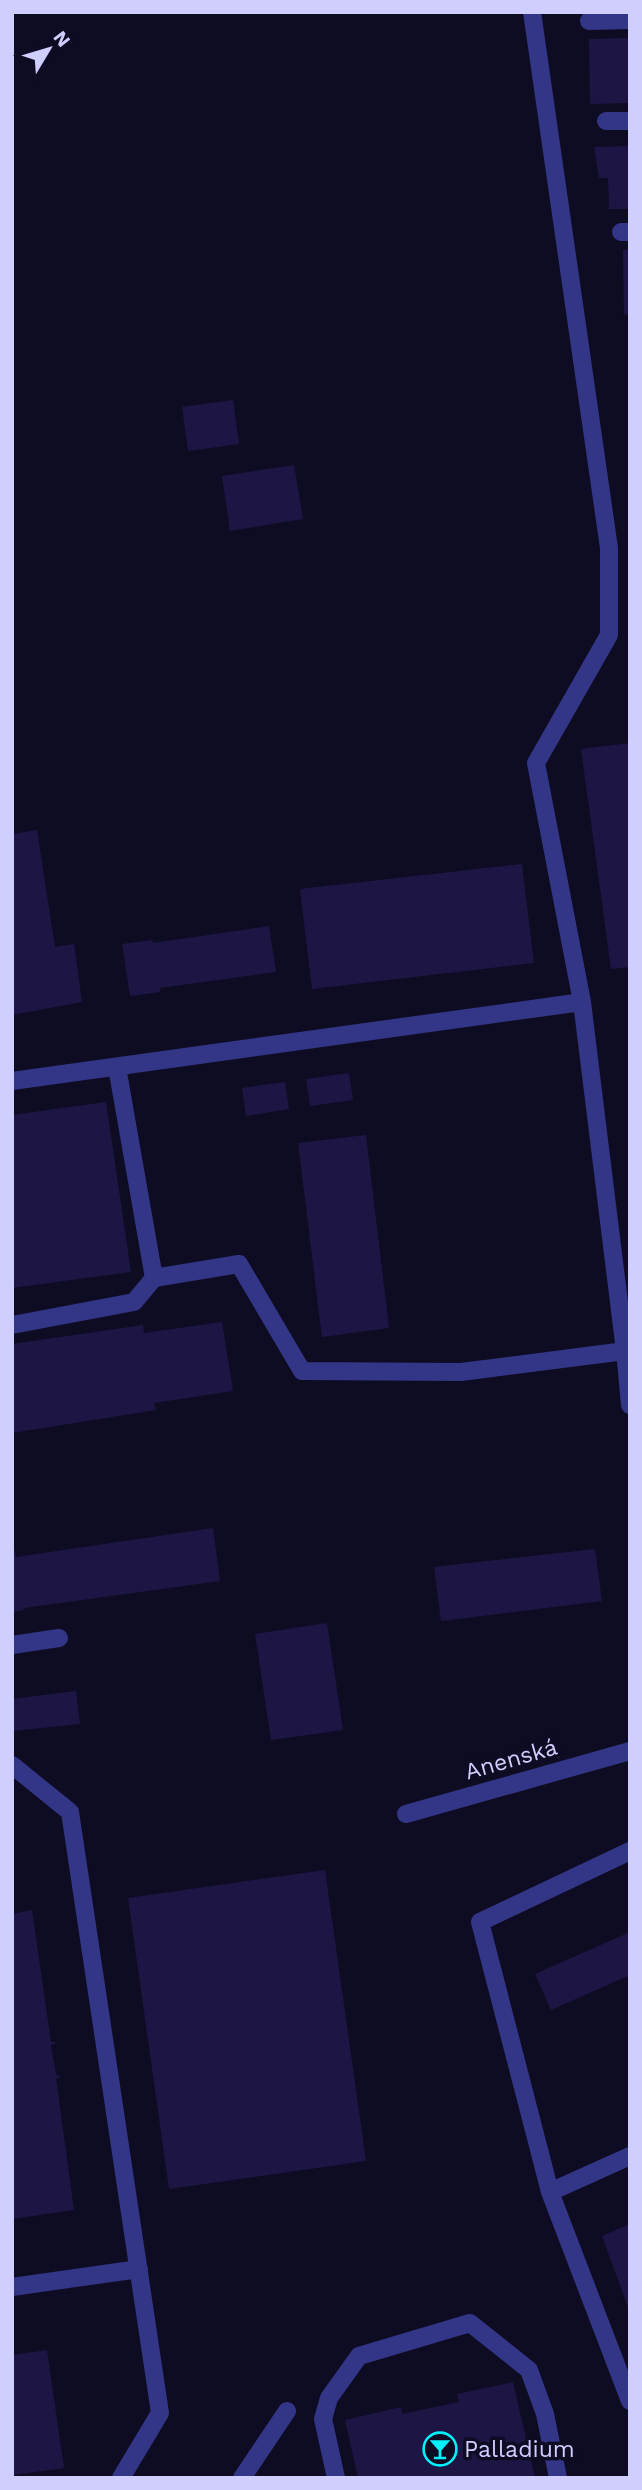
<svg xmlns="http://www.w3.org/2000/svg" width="642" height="2490" viewBox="0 0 642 2490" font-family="'Work Sans',sans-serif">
	<rect width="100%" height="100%" fill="#0e0c23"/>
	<path fill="#1d1645" d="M630 38V103L590 104 589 39Z
		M630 146V209H609L608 178H599L594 147Z
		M623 250H630V314L624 315Z
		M233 400 239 444 188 451 182 407Z
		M294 465 303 519 230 531 222 476Z
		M630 743V967L611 969 581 749Z
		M37 830 55 947 74 944 82 1002 12 1015V834Z
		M522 864 534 963 312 989 300 889Z
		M269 926 276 972 160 988V992L130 996 122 944 152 940 153 943Z
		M349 1073 353 1100 310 1106 306 1079Z
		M285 1082 289 1109 246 1116 242 1088Z
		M106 1102 131 1272 12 1288V1115Z
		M366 1135 389 1328 322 1337 298 1143Z
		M222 1322 233 1391 154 1403 156 1410 12 1433V1344L143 1325 144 1333Z
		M213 1528 220 1581 24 1608V1610L12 1612V1538L16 1557Z
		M595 1549 602 1601 441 1621 434 1567Z
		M327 1623 343 1730 271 1740 255 1634Z
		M76 1691 80 1724 13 1731 12 1699Z
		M325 1870 366 2161 169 2189 128 1898Z
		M32 1910 51 2042H55V2044L51 2045 56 2075H59L60 2078H56L74 2210 12 2219V1914Z
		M630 1932V1975L551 2010 535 1974Z
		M630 2224V2310H629L602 2236Z
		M47 2350 64 2468 12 2475V2355Z
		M513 2382 535 2478H358L345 2420 401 2407 402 2414 459 2402 457 2394Z"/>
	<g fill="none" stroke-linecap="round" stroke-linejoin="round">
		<path stroke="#333586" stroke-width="18" d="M589 21 630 20
			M606 121H630
			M621 232H630
			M582 1002 625 1351 630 1405
			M12 1081 582 1002 536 763 609 635V548L532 12
			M154 1278 239 1264 302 1371 461 1372 625 1351
			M12 1325 134 1302 154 1278 117 1067
			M12 1645 59 1638
			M12 1765 70 1812 160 2413 121 2478
			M406 1814 630 1751
			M630 1851 480 1922 550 2192 630 2401
			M550 2192 630 2156
			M12 2287 139 2269
			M242 2478 287 2411
			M336 2478 323 2419 329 2398 359 2356 470 2323 529 2370 545 2414 558 2478"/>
	</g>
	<defs>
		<symbol id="bar-ring" viewBox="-11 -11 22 22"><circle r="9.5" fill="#0e0c23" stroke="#00f1f9" stroke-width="1.5"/><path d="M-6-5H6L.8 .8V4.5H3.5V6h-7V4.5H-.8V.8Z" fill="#00f1f9"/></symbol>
	</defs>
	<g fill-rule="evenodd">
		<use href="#bar-ring" x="421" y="2430" width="38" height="38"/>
	</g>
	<g text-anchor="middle" stroke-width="7" stroke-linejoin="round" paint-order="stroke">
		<g font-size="23" fill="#d0ceff" stroke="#0e0c23">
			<text transform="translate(511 1759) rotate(-16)" y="8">Anenská</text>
		</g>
		<g font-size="23" fill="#d0ceff" stroke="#0e0c23" text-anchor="start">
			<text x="464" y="2457">Palladium</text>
		</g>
	</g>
	<rect width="642" height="2490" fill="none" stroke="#d0ceff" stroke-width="28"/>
	<g transform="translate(49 49) rotate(52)" stroke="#0e0c23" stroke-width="5" paint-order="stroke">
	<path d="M0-5L12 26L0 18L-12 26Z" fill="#d0ceff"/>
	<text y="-10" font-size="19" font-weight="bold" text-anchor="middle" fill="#d0ceff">N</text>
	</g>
</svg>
